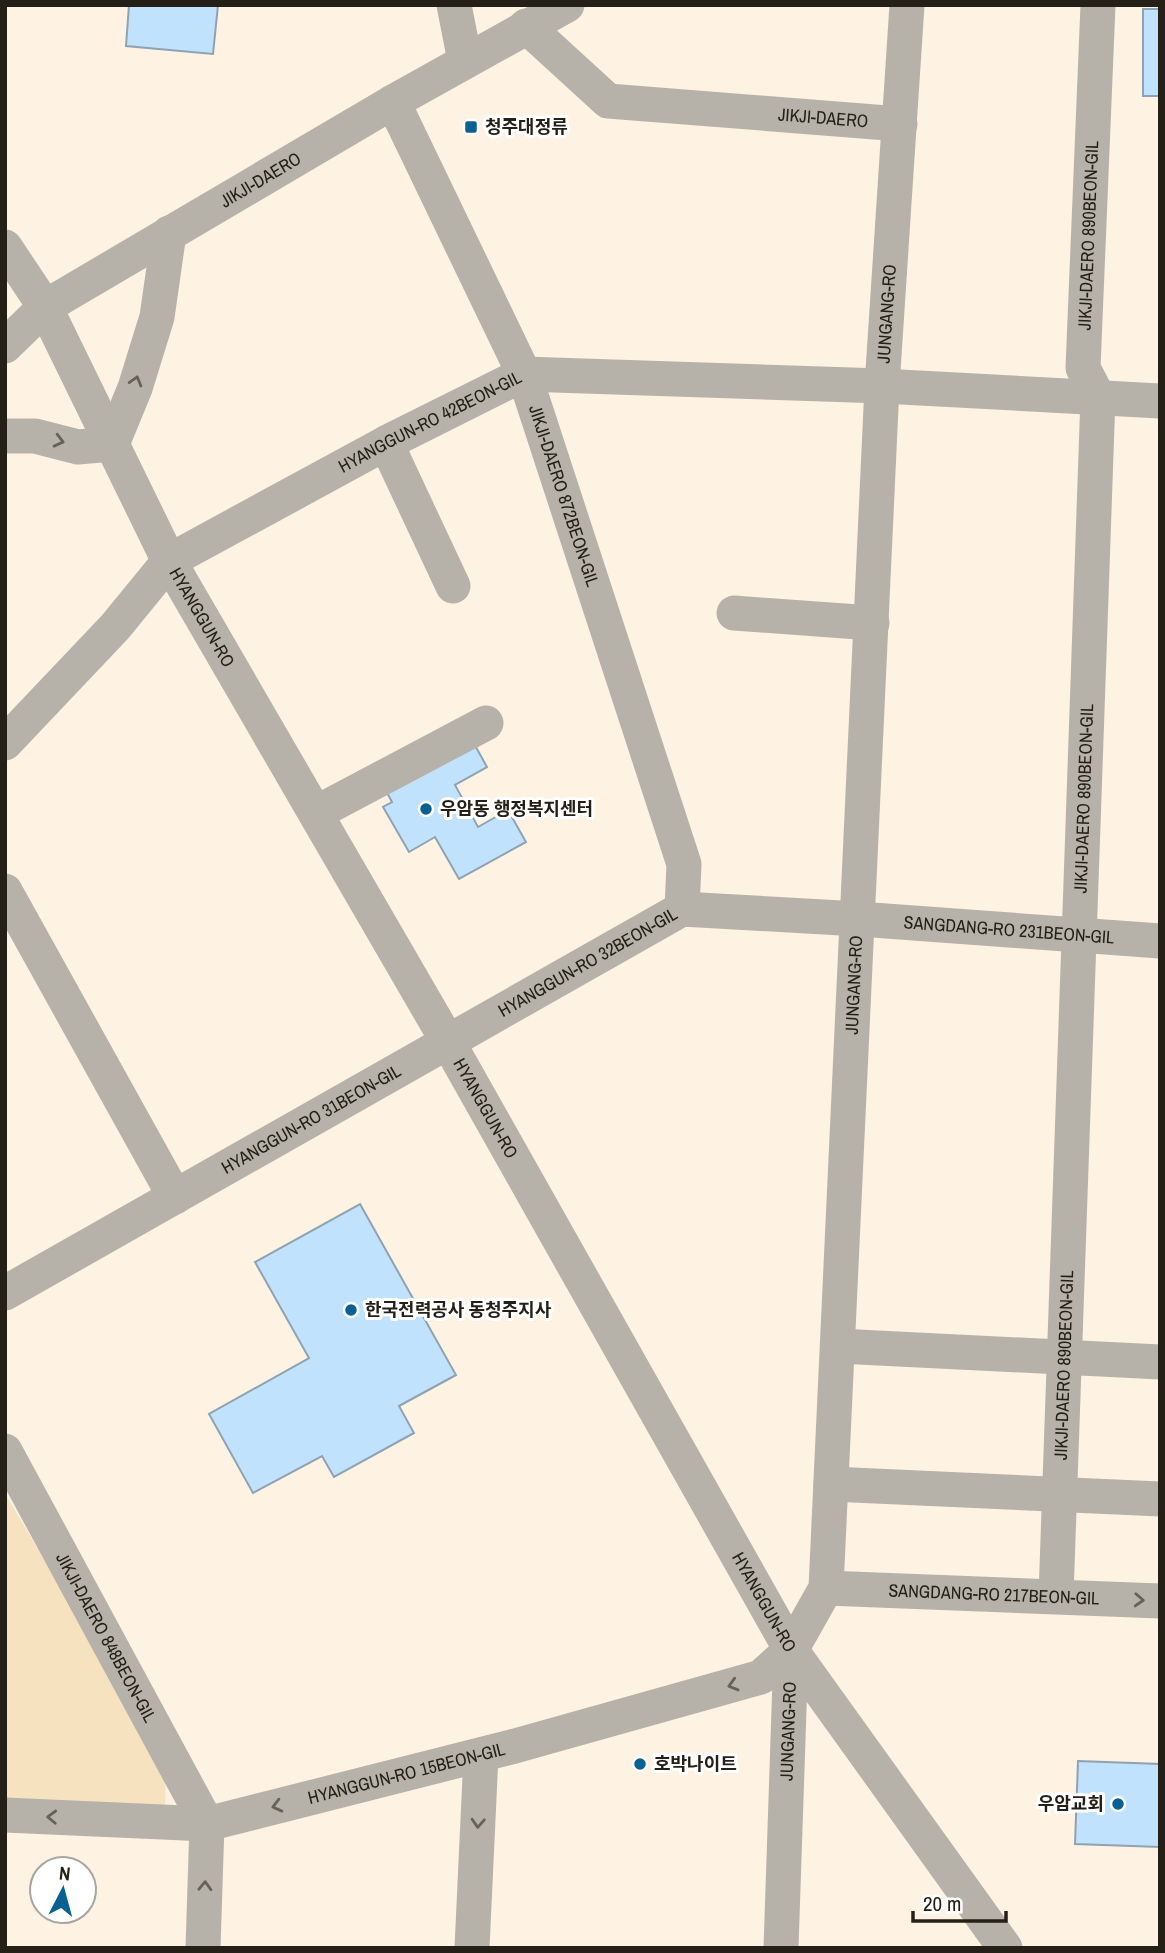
<svg xmlns="http://www.w3.org/2000/svg" width="1165" height="1953" viewBox="0 0 1165 1953" font-family="'Archivo Narrow','Noto Sans KR',sans-serif">
	<rect width="100%" height="100%" fill="#fef3e2"/>
	<path fill="#f7e2c0" d="M5 1493 166 1768 165 1807 5 1800Z"/>
	<path fill="#c1e2fd" stroke="#8ea2b1" stroke-width="2" d="M129 5H218L213 54 126 46Z
		M1143 9H1160V96H1143Z
		M472 740 487 767 455 785 478 827 508 810 526 842 459 879 435 837 409 852 383 807 392 802 385 789Z
		M360 1204 456 1375 399 1406 414 1433 334 1477 322 1456 253 1493 209 1414 309 1358 255 1262Z
		M1078 1761 1160 1764V1847L1075 1844Z"/>
	<g fill="none" stroke-linecap="round" stroke-linejoin="round">
		<g stroke="#b7b2a9" stroke-width="35">
			<path d="M454 5 465 61"/>
			<path id="s1" d="M526 26 608 101 900 124"/>
			<path id="s2" d="M393 102 524 374 684 864 682 909"/>
			<path id="s3" d="M5 247 45 307 169 561 448 1042 791 1650 1005 1948"/>
			<path id="s4" d="M5 346 45 307 393 102 567 5"/>
			<path d="M5 436H35L78 447 112 444"/>
			<path d="M386 443 453 586"/>
			<path d="M112 444 135 388 157 317 169 233"/>
			<path d="M734 613 872 623"/>
			<path id="s5" d="M5 743 115 627 169 561 386 443 524 374 882 386 1160 401"/>
			<path d="M316 813 486 723"/>
			<path d="M5 891 175 1197"/>
			<path id="s6" d="M5 1293 682 909 859 919 1160 941"/>
			<path d="M838 1346 1160 1362"/>
			<path id="s7" d="M5 1451 207 1824 203 1948"/>
			<path d="M831 1484 1160 1499"/>
			<path id="s8" d="M826 1588 1160 1601"/>
			<path id="s9" d="M1056 1596 1098 397 1083 368 1098 5"/>
			<path id="s10" d="M5 1815 207 1824 515 1746 761 1677 791 1650"/>
			<path d="M472 1948 481 1755"/>
			<path id="s11" d="M781 1948 791 1650 826 1588 882 386 907 5"/>
		</g>
	</g>
	<defs><path id="oneway-chevron" d="M-2-3.5L2.5 0L-2 3.5" fill="none" stroke-width="1.6" stroke-linecap="round" stroke-linejoin="round" transform="scale(1.75)"/></defs>
	<g stroke="#666259">
		<use href="#oneway-chevron" transform="translate(136 381) rotate(-74)"/>
		<use href="#oneway-chevron" transform="translate(59 441) rotate(14)"/>
		<use href="#oneway-chevron" transform="translate(1139 1600) rotate(3)"/>
		<use href="#oneway-chevron" transform="translate(733 1685) rotate(164)"/>
		<use href="#oneway-chevron" transform="translate(277 1806) rotate(166)"/>
		<use href="#oneway-chevron" transform="translate(52 1817) rotate(-178)"/>
		<use href="#oneway-chevron" transform="translate(478 1823) rotate(93)"/>
		<use href="#oneway-chevron" transform="translate(205 1886) rotate(-88)"/>
	</g>
	<g fill="#086191" stroke="#fff" stroke-width="2.5">
		<rect x="464" y="120" width="14" height="14" rx="3.5"/>
		<circle cx="426" cy="809" r="7"/>
		<circle cx="351" cy="1310" r="7"/>
		<circle cx="640" cy="1764" r="7"/>
		<circle cx="1118" cy="1804" r="7"/>
	</g>
	<g text-anchor="middle" stroke-width="6" stroke-linejoin="round" paint-order="stroke">
		<g font-size="18" fill="#242018" stroke="#fff">
			<text dy="6" stroke="none"><textPath href="#s1" startOffset="327">JIKJI-DAERO</textPath></text>
			<text dy="6" stroke="none"><textPath href="#s4" startOffset="306">JIKJI-DAERO</textPath></text>
			<text dy="6" stroke="none"><textPath href="#s9" startOffset="1365">JIKJI-DAERO 890BEON-GIL</textPath></text>
			<text dy="6" stroke="none"><textPath href="#s11" startOffset="1645">JUNGANG-RO</textPath></text>
			<text dy="6" stroke="none"><textPath href="#s5" startOffset="541">HYANGGUN-RO 42BEON-GIL</textPath></text>
			<text dy="6" stroke="none"><textPath href="#s2" startOffset="430">JIKJI-DAERO 872BEON-GIL</textPath></text>
			<text dy="6" stroke="none"><textPath href="#s3" startOffset="420">HYANGGUN-RO</textPath></text>
			<text dy="6" stroke="none"><textPath href="#s9" startOffset="798">JIKJI-DAERO 890BEON-GIL</textPath></text>
			<text dy="6" stroke="none"><textPath href="#s6" startOffset="1106">SANGDANG-RO 231BEON-GIL</textPath></text>
			<text dy="6" stroke="none"><textPath href="#s6" startOffset="670">HYANGGUN-RO 32BEON-GIL</textPath></text>
			<text dy="6" stroke="none"><textPath href="#s11" startOffset="973">JUNGANG-RO</textPath></text>
			<text dy="6" stroke="none"><textPath href="#s3" startOffset="987">HYANGGUN-RO</textPath></text>
			<text dy="6" stroke="none"><textPath href="#s6" startOffset="352">HYANGGUN-RO 31BEON-GIL</textPath></text>
			<text dy="6" stroke="none"><textPath href="#s9" startOffset="231">JIKJI-DAERO 890BEON-GIL</textPath></text>
			<text dy="6" stroke="none"><textPath href="#s8" startOffset="168">SANGDANG-RO 217BEON-GIL</textPath></text>
			<text dy="6" stroke="none"><textPath href="#s3" startOffset="1554">HYANGGUN-RO</textPath></text>
			<text dy="6" stroke="none"><textPath href="#s7" startOffset="212">JIKJI-DAERO 848BEON-GIL</textPath></text>
			<text dy="6" stroke="none"><textPath href="#s11" startOffset="217">JUNGANG-RO</textPath></text>
			<text dy="6" stroke="none"><textPath href="#s10" startOffset="408">HYANGGUN-RO 15BEON-GIL</textPath></text>
		</g>
		<g font-size="18" font-weight="bold" fill="#242018" stroke="#fff" text-anchor="start">
			<text x="485" y="133">청주대정류</text>
			<text x="440" y="815">우암동 행정복지센터</text>
			<text x="365" y="1316">한국전력공사 동청주지사</text>
			<text x="654" y="1770">호박나이트</text>
			<text x="1104" y="1810" text-anchor="end">우암교회</text>
		</g>
	</g>
	<rect width="1165" height="1953" fill="none" stroke="#242018" stroke-width="14"/>
	<g transform="translate(63 1890) rotate(6)"><circle r="33" fill="#ffffff" stroke="#a7a6a3" stroke-width="2"/>
	<path d="M0-5L12 26L0 18L-12 26Z" fill="#086191"/>
	<text y="-10" font-size="19" font-weight="bold" text-anchor="middle" fill="#242018">N</text>
	</g>
	<path d="M913 1911v10h93v-10" fill="none" stroke="#242018" stroke-width="3.5"/>
	<text x="923" y="1911" font-size="21" fill="#242018" stroke="#ffffff" stroke-width="5" paint-order="stroke">20 m</text>
</svg>
